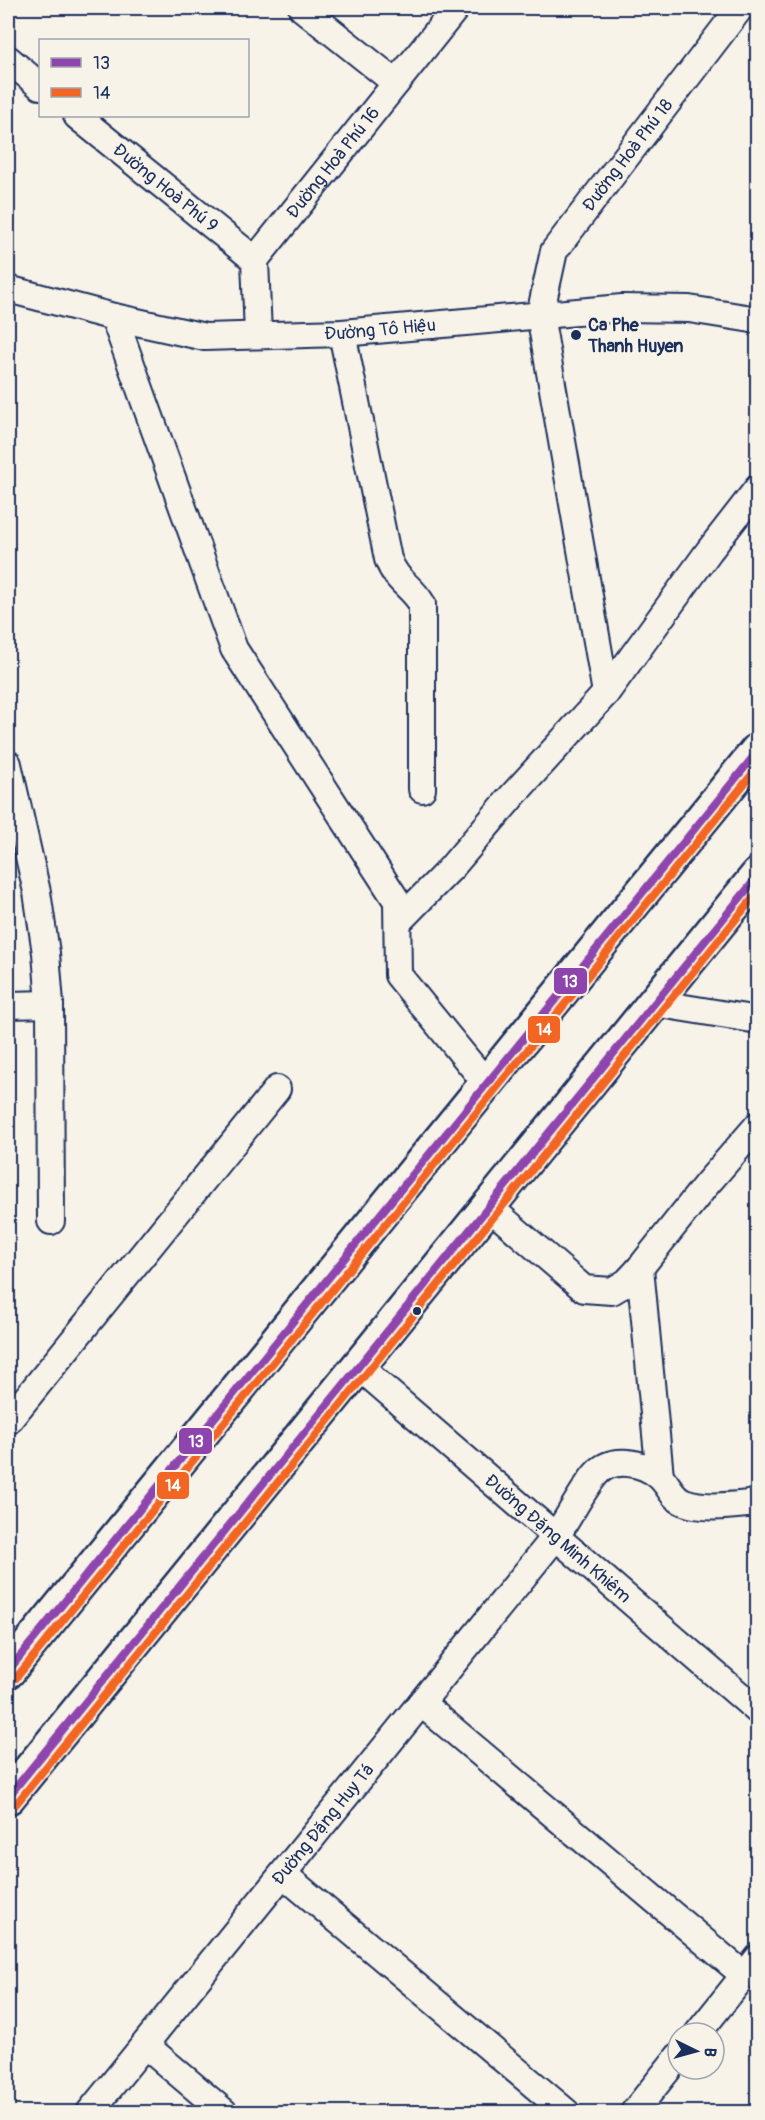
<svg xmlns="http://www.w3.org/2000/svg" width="765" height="2120" viewBox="0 0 765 2120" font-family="Pangolin,sans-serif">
	<rect width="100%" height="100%" fill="#f7f3e8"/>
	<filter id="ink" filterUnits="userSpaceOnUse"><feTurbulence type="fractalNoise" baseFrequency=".0167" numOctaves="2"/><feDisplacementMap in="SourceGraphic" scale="12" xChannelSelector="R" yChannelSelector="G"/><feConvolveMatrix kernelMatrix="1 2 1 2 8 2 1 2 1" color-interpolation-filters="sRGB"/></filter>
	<g filter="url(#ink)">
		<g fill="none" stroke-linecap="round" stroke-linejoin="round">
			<defs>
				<g id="minor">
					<path d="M302 8 396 83"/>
					<path d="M8 59 40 86"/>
					<path id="s1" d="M77 116 255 260"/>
					<path id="s2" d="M8 289 114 317 205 337 342 333 622 308 689 309 758 320"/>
					<path d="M114 317 234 649 397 901 398 975 486 1083"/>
					<path d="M342 333 388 559C397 583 411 585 422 604V789"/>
					<path id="s3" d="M258 335 255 260 456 8"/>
					<path id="s4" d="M606 693 540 315 554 251 740 8"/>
					<path d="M8 764 37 892 46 953 50 1004 51 1221"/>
					<path d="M398 922 451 868 513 795 606 693 709 551 758 488"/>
					<path d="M654 1003 758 1020"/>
					<path d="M8 1005 50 1004"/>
					<path d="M488 1206 584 1289 612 1291 627 1282 640 1268 706 1185 758 1125"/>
					<path d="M640 1268 660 1476"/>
					<path id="s5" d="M358 1366 758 1711"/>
					<path d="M8 1421 277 1089"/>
					<path d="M421 1703 744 1975"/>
					<path d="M283 1874 566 2112"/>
					<path d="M698 2033 758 1958"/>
					<path d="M145 2045 224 2112"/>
					<path id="s6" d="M90 2112 556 1536C568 1519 583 1489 596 1474 612 1456 643 1462 659 1476 669 1484 671 1497 684 1502 705 1510 735 1505 758 1503"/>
					<path d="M634 2112 678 2057"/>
				</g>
				<path id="secondary" d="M8 1671 758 750
					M8 1797 758 875"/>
			</defs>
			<use href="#minor" stroke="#1b2f5e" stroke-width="30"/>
			<use href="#secondary" stroke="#1b2f5e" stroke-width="38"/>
			<use href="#minor" stroke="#f7f3e8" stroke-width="26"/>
			<use href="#secondary" stroke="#f7f3e8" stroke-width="33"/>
			<defs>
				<path id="bus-1" d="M8 1671 758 751
					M8 1797 758 876"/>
				<path id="bus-2" d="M16 1678 758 767
					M16 1804 758 892"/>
			</defs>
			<use href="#bus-1" stroke="#f7f3e8" stroke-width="12"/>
			<use href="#bus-2" stroke="#f7f3e8" stroke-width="12"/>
			<use href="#bus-1" stroke="#8e44ad" stroke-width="8"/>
			<use href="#bus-2" stroke="#f26522" stroke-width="8"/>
		</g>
	</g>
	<g fill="#1b2f5e" stroke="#f7f3e8" stroke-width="2">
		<circle cx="576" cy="335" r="6"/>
		<circle cx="417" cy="1311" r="5"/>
	</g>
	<g text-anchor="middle" stroke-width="5" stroke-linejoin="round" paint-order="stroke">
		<g font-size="18" fill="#1b2f5e" stroke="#f7f3e8">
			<text dy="6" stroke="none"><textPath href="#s4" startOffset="570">Đường Hoà Phú 18</textPath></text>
			<text dy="6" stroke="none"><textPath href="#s3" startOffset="200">Đường Hoà Phú 16</textPath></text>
			<text dy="6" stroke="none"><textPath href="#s1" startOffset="114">Đường Hoà Phú 9</textPath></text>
			<text dy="6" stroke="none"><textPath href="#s2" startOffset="378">Đường Tô Hiệu</textPath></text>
			<text dy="6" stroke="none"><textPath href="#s5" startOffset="264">Đường Đặng Minh Khiêm</textPath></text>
			<text dy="6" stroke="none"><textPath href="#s6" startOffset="370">Đường Đặng Huy Tá</textPath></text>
		</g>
		<g font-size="18" font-weight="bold" fill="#1b2f5e" stroke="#f7f3e8" text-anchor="start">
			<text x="588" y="331">Ca Phe<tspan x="588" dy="21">Thanh Huyen</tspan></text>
		</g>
	</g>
	<g stroke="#f7f3e8" stroke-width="2">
		<rect x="553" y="967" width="35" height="28" rx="6" fill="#8e44ad"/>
		<rect x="527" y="1015" width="34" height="29" rx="6" fill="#f26522"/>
		<rect x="178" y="1427" width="35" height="28" rx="6" fill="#8e44ad"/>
		<rect x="156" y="1471" width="34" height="29" rx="6" fill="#f26522"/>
	</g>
	<g font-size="16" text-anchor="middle" font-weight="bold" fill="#fff">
		<text x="570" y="987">13</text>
		<text x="544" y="1035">14</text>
		<text x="196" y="1447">13</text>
		<text x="173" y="1491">14</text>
	</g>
	<rect width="765" height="2120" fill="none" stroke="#f7f3e8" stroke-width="30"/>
	<rect x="15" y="15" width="735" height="2090" fill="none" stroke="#1b2f5e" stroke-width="2" filter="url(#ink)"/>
	<rect x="39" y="39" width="210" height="78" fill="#f7f3e8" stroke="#9fa5b1" stroke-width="1.5"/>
	<rect x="51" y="58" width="30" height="9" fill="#8e44ad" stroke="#9fa5b1" stroke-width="1.5"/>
	<text x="93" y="69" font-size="18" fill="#1b2f5e">13</text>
	<rect x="51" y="88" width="30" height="9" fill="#f26522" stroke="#9fa5b1" stroke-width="1.5"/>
	<text x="93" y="99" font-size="18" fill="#1b2f5e">14</text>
	<g transform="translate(696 2051) rotate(95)"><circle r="28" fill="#f7f3e8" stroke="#9fa5b1" stroke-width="1.5"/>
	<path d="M0-4.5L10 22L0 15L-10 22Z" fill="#1b2f5e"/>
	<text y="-9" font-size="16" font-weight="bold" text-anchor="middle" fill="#1b2f5e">B</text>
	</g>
</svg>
